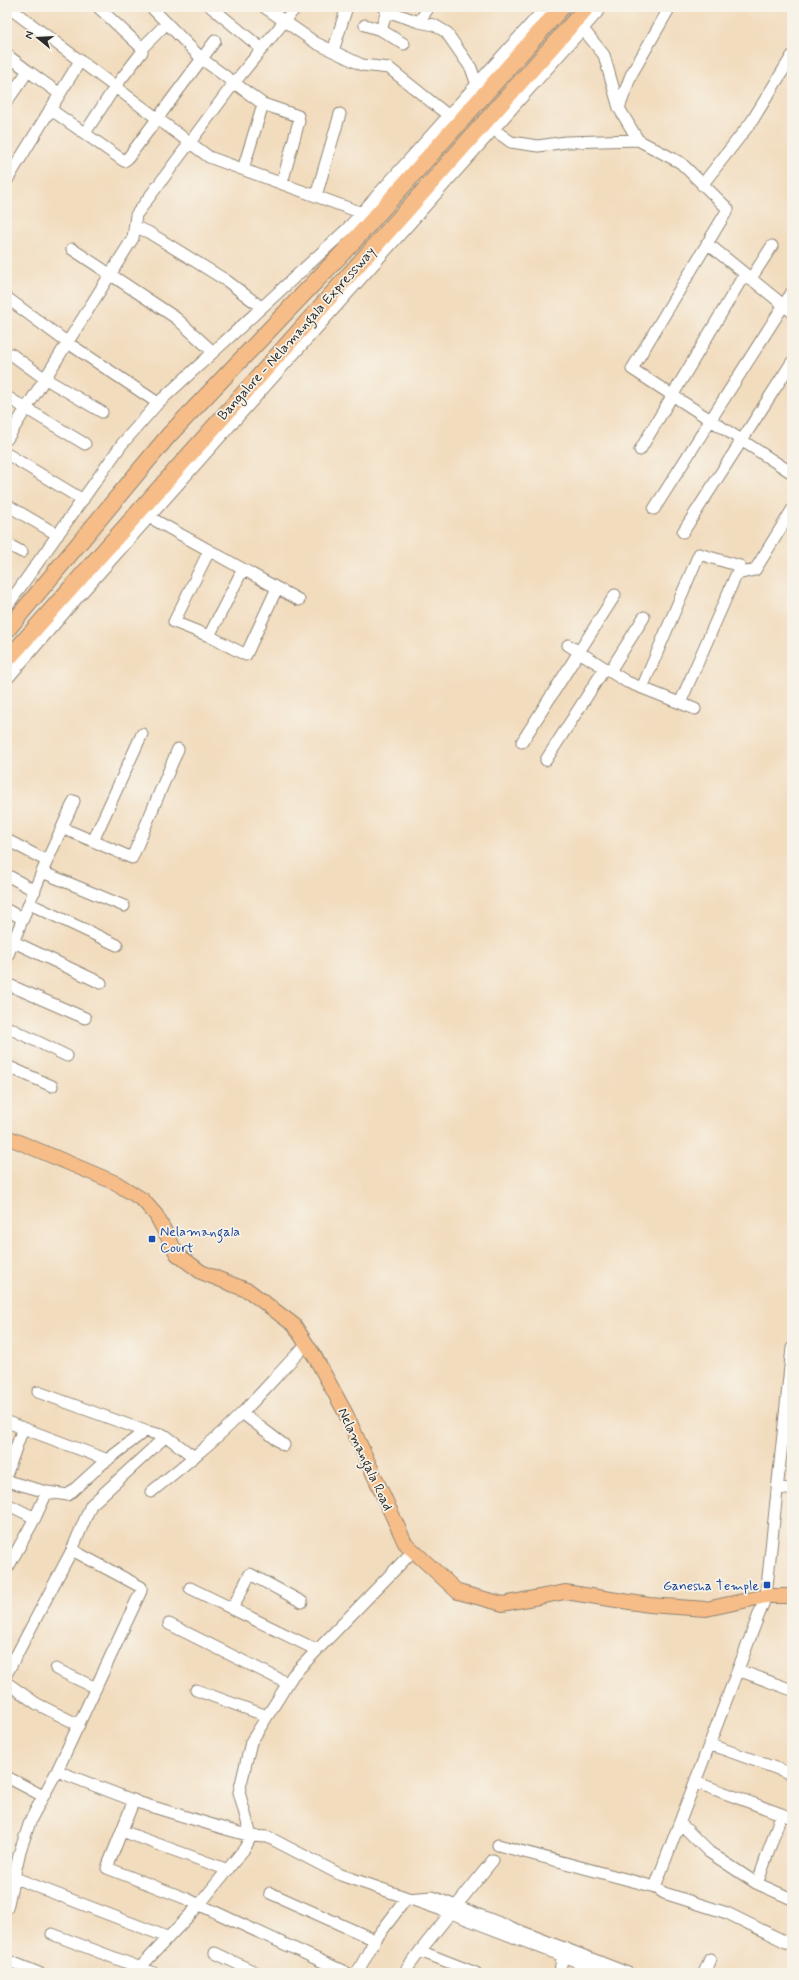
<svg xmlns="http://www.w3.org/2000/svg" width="799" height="1980" viewBox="0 0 799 1980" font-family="Mynerve,sans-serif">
	<rect width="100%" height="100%" fill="#f7f3e8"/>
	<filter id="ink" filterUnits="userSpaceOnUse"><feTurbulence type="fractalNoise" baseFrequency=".025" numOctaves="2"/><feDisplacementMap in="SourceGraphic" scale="8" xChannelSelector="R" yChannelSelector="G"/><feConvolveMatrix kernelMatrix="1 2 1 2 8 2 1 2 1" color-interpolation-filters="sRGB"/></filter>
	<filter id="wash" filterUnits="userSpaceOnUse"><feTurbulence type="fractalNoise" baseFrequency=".012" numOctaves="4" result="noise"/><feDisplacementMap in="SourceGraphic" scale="16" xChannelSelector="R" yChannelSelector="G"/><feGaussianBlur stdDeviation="0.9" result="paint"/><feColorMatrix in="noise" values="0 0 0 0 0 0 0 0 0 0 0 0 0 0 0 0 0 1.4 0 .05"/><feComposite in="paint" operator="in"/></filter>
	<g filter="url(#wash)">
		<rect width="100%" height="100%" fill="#f2dcbe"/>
	</g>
	<g filter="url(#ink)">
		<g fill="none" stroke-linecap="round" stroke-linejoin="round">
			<defs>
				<path id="minor" d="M8 7 209 157 362 213
					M151 7 202 59 263 104 298 116 299 121 282 183
					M211 7 262 49
					M264 7 316 43 362 65 389 68 449 116
					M384 7 387 11 419 22 434 25 446 32 471 68 477 85
					M670 7 631 75 619 108 638 140 681 163 728 209 632 369 792 473
					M419 22 429 7
					M365 25 381 30 404 44
					M583 29 604 55 619 108
					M381 30 387 11
					M142 48 167 23
					M333 51 347 7
					M7 55 28 71 7 101
					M28 71 60 94
					M50 109 124 161 128 158 215 41
					M493 129 511 142 538 146 566 142 638 140
					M85 133 115 87 142 52V48L98 7
					M243 169 263 104
					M7 180 80 61
					M702 185 752 121 792 56
					M316 196 340 114
					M135 227 148 232 227 281 261 307
					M707 243 792 312
					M72 249 176 318 212 351
					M750 280 772 246
					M7 298 68 343 158 403
					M11 354 44 378 102 412
					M7 397 85 444
					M7 439 133 238 136 215 234 83 296 7
					M640 450 744 275
					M7 454 83 500
					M7 505 58 535
					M654 509 792 292
					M149 517 277 588 246 655 209 636 243 569
					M683 532 792 362
					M7 544 22 552
					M737 574 755 570 792 510
					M277 588 299 600
					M7 606 122 444 158 403 347 229 546 7
					M209 636 174 622 209 551
					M568 645 627 682 695 709
					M610 671 644 617
					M7 679 79 596 602 7
					M642 688 699 554 740 566 680 703
					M522 742 615 595
					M546 760 605 668
					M62 828 93 841 142 734
					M7 840 47 861
					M93 841 132 858 178 749
					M42 872 124 906
					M7 875 35 891
					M30 904 117 945
					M7 910 23 919
					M14 942 101 983
					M7 957 42 872 74 801
					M7 984 85 1018
					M7 1027 67 1056
					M7 1066 52 1086
					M38 1392 145 1431
					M242 1413 284 1445
					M7 1422 108 1460
					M7 1473 23 1428
					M7 1481 47 1492 68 1495 102 1464 145 1431 166 1436 194 1457
					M777 1487 792 1490
					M151 1492C182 1467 213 1442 241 1414 264 1391 284 1367 307 1344
					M7 1504 35 1518
					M7 1569 35 1518 47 1492
					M190 1588 317 1650
					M232 1609 250 1574 302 1602
					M169 1624 287 1683
					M56 1669 96 1688
					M738 1670 792 1690
					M7 1673 72 1550 91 1505 166 1436
					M7 1683 37 1704 79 1725
					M196 1690 267 1716
					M709 1744 792 1774
					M57 1771 140 1803 229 1830 251 1836 268 1837 341 1875 451 1913 607 1973
					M7 1777 43 1796
					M695 1782 792 1818
					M134 1800 107 1868 187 1899 347 1973
					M680 1823 709 1852 756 1883 792 1899
					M122 1831 228 1870
					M498 1845 655 1887 664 1893 727 1913 792 1945
					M15 1878 167 1937
					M756 1883 760 1876 781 1815
					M655 1887 766 1596 792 1348
					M270 1893 375 1940
					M7 1908 20 1851 31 1819 57 1771 141 1591V1587L72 1550
					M52 1934 154 1973
					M420 1951 476 1973
					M215 1953 257 1973
					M7 1964 9 1961 39 1973
					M135 1973 199 1905 245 1848 251 1836 239 1792 251 1742 293 1675 413 1551
					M357 1973 375 1940 406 1899 433 1897 628 1973
					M404 1973 420 1951 493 1860
					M560 1973 562 1956
					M704 1973 710 1959"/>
				<path id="major" d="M7 1137 116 1183 143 1200 156 1215 177 1254 201 1272 249 1291 294 1325 315 1357 346 1414 405 1543 458 1592 503 1604 565 1592 649 1605 706 1609 766 1596H792"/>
				<path id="highway" d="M7 630 169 435 354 241 562 7
					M7 660 587 7"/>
			</defs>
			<use href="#minor" stroke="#8e8474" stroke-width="13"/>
			<use href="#major" stroke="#8e8474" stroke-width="16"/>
			<use href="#highway" stroke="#8e8474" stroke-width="18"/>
			<use href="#minor" stroke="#fff" stroke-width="11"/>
			<use href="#major" stroke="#f7bd88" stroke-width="14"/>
			<use href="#highway" stroke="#f7bd88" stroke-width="16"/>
		</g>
	</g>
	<g fill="#1a4fb4" stroke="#f7f3e8" stroke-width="1.5">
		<rect x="148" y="1235" width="8" height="8" rx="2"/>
		<rect x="763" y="1581" width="8" height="8" rx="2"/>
	</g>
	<g text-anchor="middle" stroke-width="3.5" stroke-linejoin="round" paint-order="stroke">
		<g font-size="14" fill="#2b2b2b" stroke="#f7f3e8">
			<text transform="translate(296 333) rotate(-48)" y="5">Bangalore - Nelamangala Expressway</text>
			<text transform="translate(366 1459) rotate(65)" y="5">Nelamangala Road</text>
		</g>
		<g font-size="14" fill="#164399" stroke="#f7f3e8" text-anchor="start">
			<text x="160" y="1236">Nelamangala<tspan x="160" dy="16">Court</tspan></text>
			<text x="759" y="1590" text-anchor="end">Ganesha Temple</text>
		</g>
	</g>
	<rect width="799" height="1980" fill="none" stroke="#f7f3e8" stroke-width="24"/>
	<g transform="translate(38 38) rotate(288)" stroke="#f7f3e8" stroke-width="3" paint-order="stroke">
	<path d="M0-3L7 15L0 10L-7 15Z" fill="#2b2b2b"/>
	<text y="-6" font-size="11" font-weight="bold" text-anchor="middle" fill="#2b2b2b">N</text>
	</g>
</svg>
